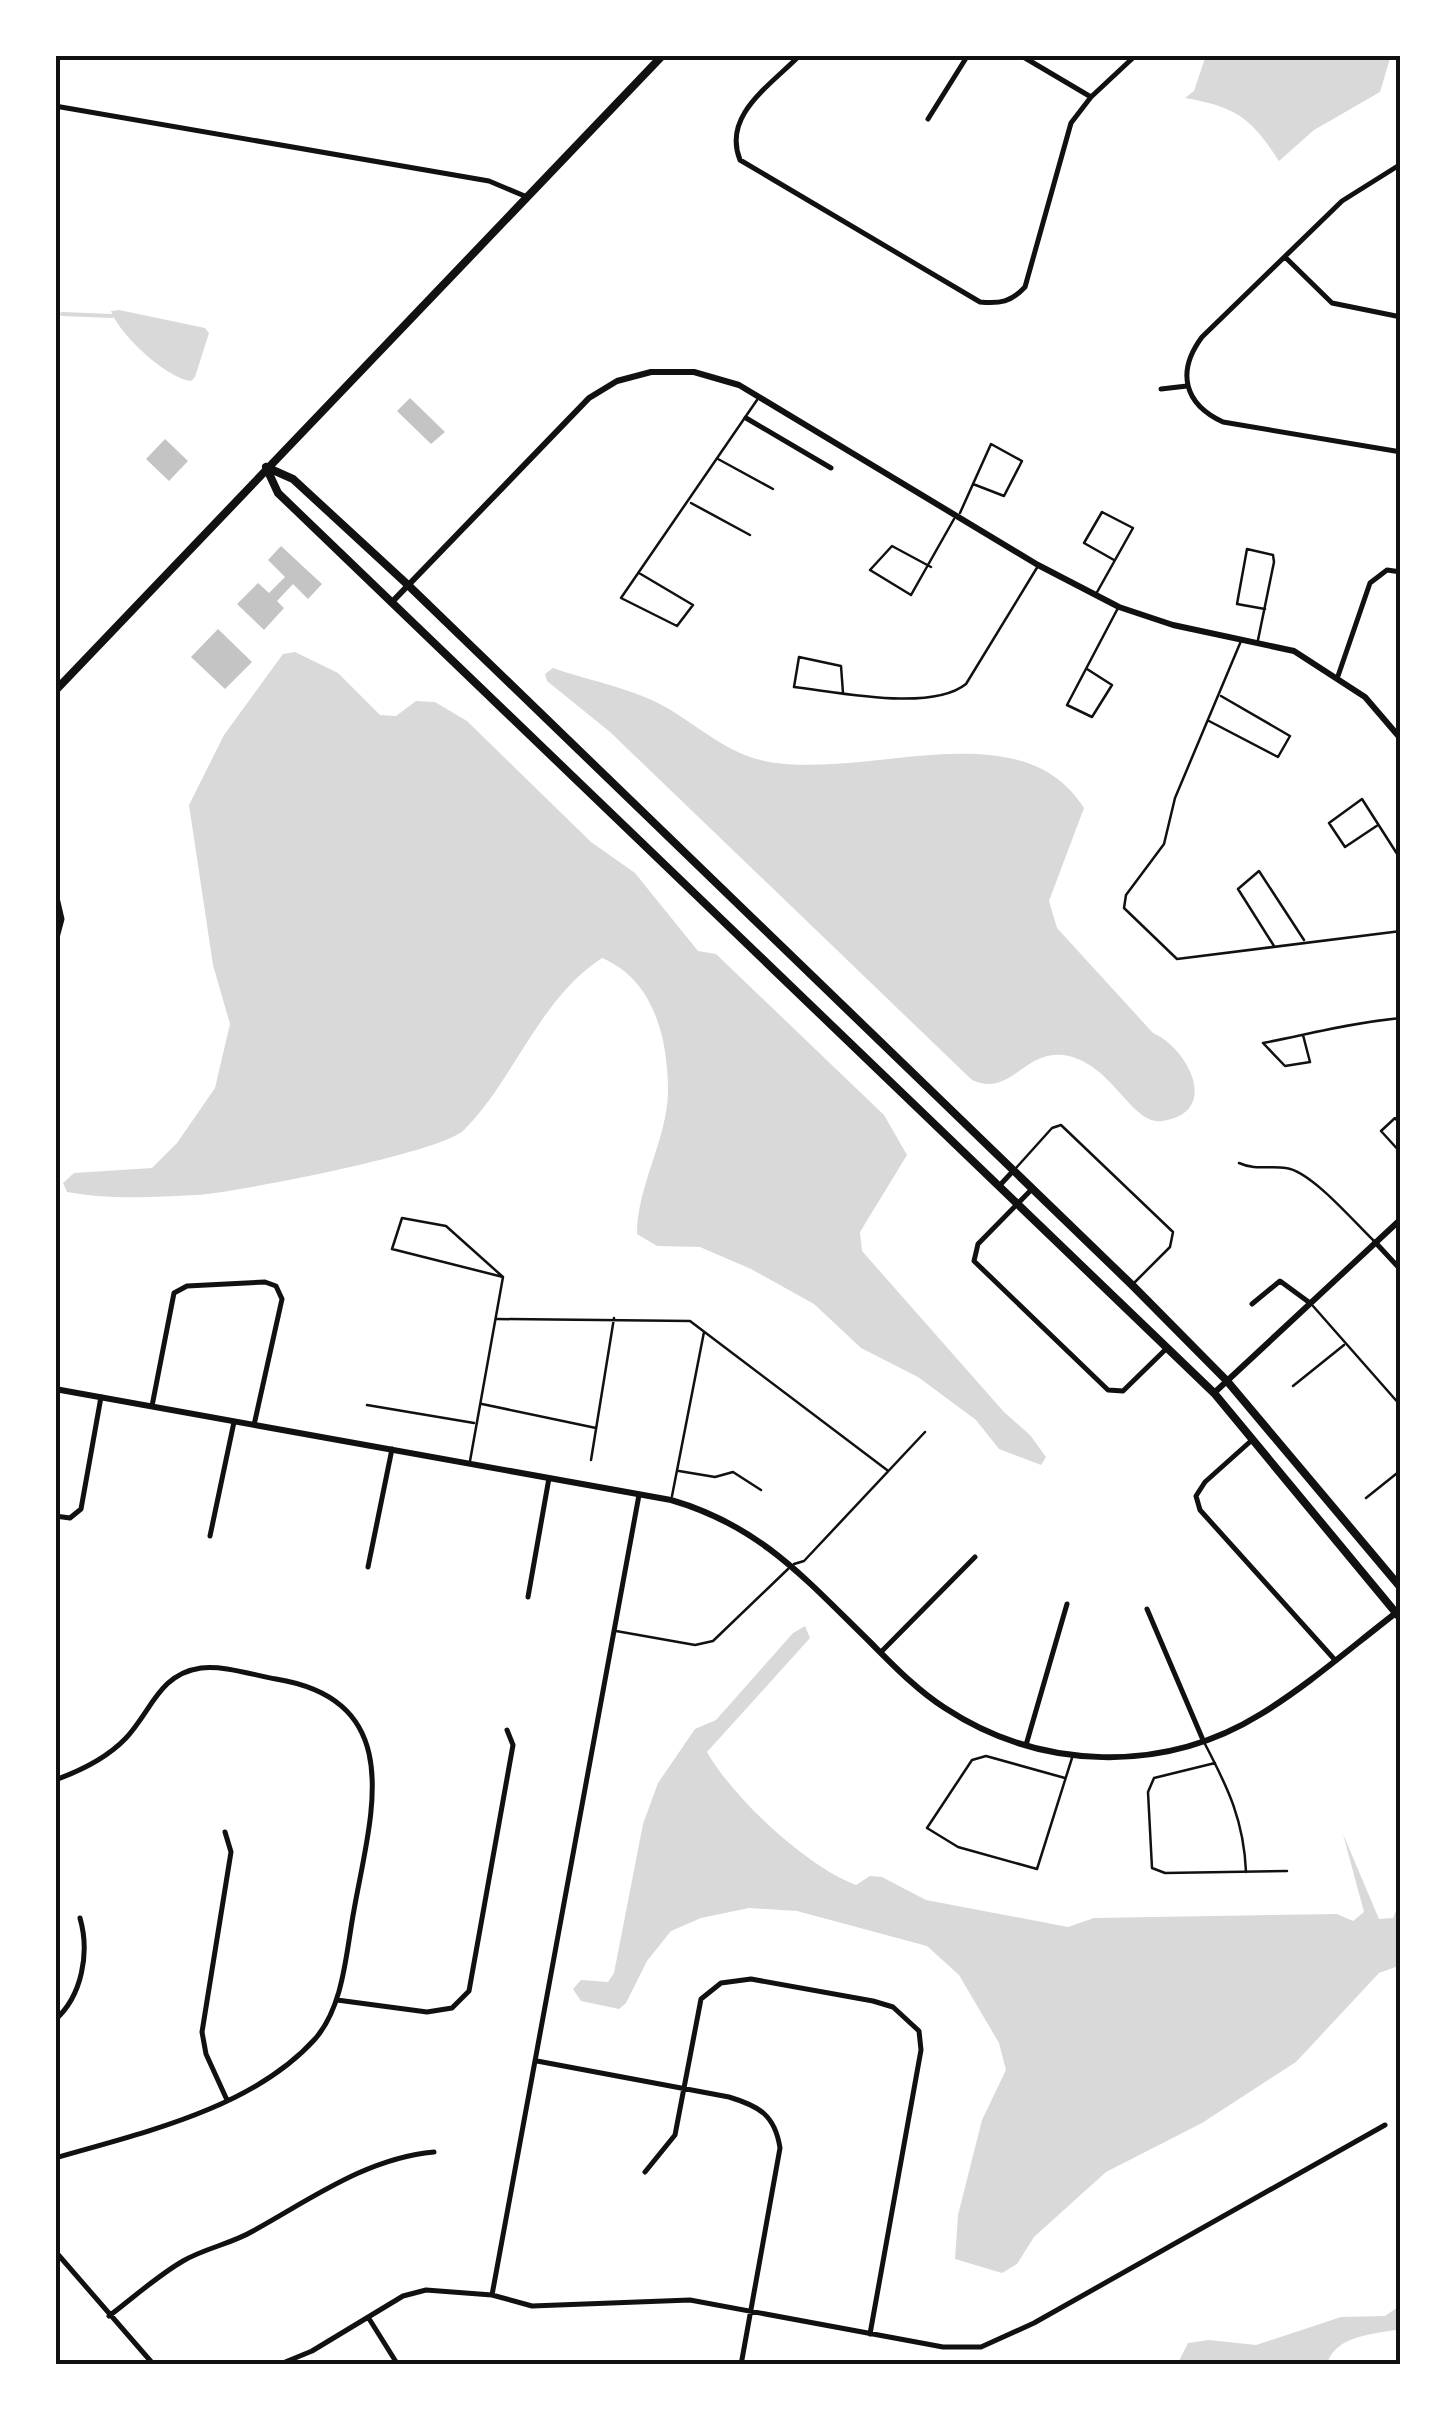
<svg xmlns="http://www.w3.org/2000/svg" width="1456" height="2420" viewBox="0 0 1456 2420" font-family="Ubuntu,sans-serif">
	<rect width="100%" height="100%" fill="#fff"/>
	<path fill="#d9d9d9" d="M1206 55H1391L1380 92 1314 130 1279 161C1251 118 1237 107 1185 98L1194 91Z
		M119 310 205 328 209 333 195 377 191 381C166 378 119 334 111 311Z
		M295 652 338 673 380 715 396 716 416 701 435 702 467 721 591 842 635 873 698 951 716 954 884 1115 907 1155 860 1232 862 1251 1004 1412 1030 1435 1046 1457 1041 1465 999 1449 976 1420 918 1377 861 1348 814 1304 751 1269 700 1247 657 1246 637 1234C637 1186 667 1140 668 1092 668 1038 654 980 602 958 539 999 516 1077 464 1130 441 1153 237 1192 197 1195 154 1197 110 1200 67 1192L63 1183 74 1173 152 1168 177 1143 215 1088 230 1024 213 965 189 805 224 735 283 654Z
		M553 668C584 679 617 685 647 698 684 713 715 746 753 758 852 788 1018 703 1084 808L1049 901 1057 928 1153 1033C1189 1049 1221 1113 1162 1121 1130 1125 1113 1062 1063 1055 1024 1050 1010 1098 972 1080L610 732 547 681 545 674Z
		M805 1626 810 1638 707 1752C733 1798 807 1867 856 1885L870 1876 882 1877 926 1900 1068 1927 1094 1918 1337 1914 1353 1921 1364 1912 1343 1834 1379 1919 1393 1918 1401 1899V1965L1379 1973 1296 2062 1202 2123 1106 2172 1034 2237 1017 2264 1002 2273 955 2259 958 2215 982 2120 1006 2070 999 2043 959 1975 927 1946 797 1911 749 1908 701 1918 671 1931 647 1961 626 2003 619 2009 581 2001 573 1989 581 1980 608 1982 614 1973 643 1824 658 1783 695 1729 716 1720 793 1633Z
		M1401 2305V2329C1375 2334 1334 2335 1327 2365H1177L1188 2343 1209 2340 1256 2345 1341 2317 1385 2316Z"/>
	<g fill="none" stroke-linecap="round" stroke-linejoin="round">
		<path stroke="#d9d9d9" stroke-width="4" d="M62 314 112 316"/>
	</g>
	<path fill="#c4c4c4" d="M410 398 445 432 431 444 397 411Z
		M165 439 188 461 169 481 146 459Z
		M281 546 322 584 308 599 293 584 277 601 284 608 264 630 237 604 258 583 269 593 285 577 268 560Z
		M218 629 252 662 225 689 191 657Z"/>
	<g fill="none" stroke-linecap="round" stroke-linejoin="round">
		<path stroke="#111" stroke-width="2.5" d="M718 459 773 489
			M691 503 750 535
			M960 513 973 484 1004 496 1022 461 991 444 973 484
			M931 567 892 546 870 570 911 595 954 519
			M639 573 693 605 677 626 621 598 757 400
			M1096 594 1133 528 1102 512 1084 543 1114 560
			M1258 640 1274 562 1273 555 1247 549 1237 604 1265 609
			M1241 641 1175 798 1164 844 1126 895 1124 908 1177 959 1401 931
			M1087 669 1112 685 1092 717 1067 705 1118 608
			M843 693 841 666 799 657 794 687C838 692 931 712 966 684L1038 566
			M1209 721 1278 757 1290 736 1221 696
			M1378 825 1345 847 1329 823 1362 799 1401 860
			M1274 946 1238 889 1259 871 1304 940
			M1303 1035 1310 1062 1285 1066 1263 1043C1309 1034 1355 1022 1401 1018
			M1401 1125 1395 1118 1381 1131 1401 1153
			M1239 1163C1257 1171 1268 1165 1286 1168 1311 1171 1355 1223 1374 1241
			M1016 1168 1052 1128 1061 1125 1173 1232 1170 1247 1133 1284
			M1313 1306 1401 1406
			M497 1319 690 1321 887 1470
			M1293 1386 1344 1345
			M482 1404 596 1428
			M367 1405 474 1423
			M591 1460 614 1318
			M470 1461 503 1277 392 1249 402 1218 446 1226 503 1277
			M679 1471 715 1477 733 1472 761 1490
			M672 1496 704 1332
			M1366 1498 1401 1470
			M794 1564 804 1561 925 1432
			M616 1631 695 1645 713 1641 788 1569
			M1205 1744C1228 1788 1244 1821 1246 1872
			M1215 1763 1154 1778 1148 1792 1152 1868 1165 1873 1287 1871
			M1065 1778 986 1756 972 1760 927 1828 958 1847 1037 1869 1072 1758"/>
		<path stroke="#111" stroke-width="5" d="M800 55C770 86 722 115 740 160L980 302C1000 304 1011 302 1025 287L1071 123 1091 97 1136 55
			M1020 55 1091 97
			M55 106 489 181 527 197
			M928 119 968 55
			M1401 164 1342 201 1202 337C1176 372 1184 404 1223 422L1401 452
			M1285 257 1332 303 1401 317
			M1161 389 1187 386
			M746 418 831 468
			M1338 676 1370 583 1387 570 1401 572
			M55 889 62 919 55 945
			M1001 1184 1014 1170
			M1033 1188 978 1244 974 1261 1108 1390 1123 1391 1166 1349
			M1375 1242 1401 1270
			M1252 1304 1280 1281 1310 1303
			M152 1406 174 1293 187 1286 265 1282 276 1286 282 1299 254 1425
			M1252 1440 1205 1482 1196 1496 1200 1510 1335 1660
			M55 1516 70 1518 81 1509 101 1397
			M210 1536 234 1422
			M368 1567 392 1449
			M528 1597 549 1478
			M1147 1609 1203 1740
			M881 1652 975 1557
			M1026 1745 1067 1604
			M55 1780C80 1771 108 1757 126 1738 152 1710 159 1674 201 1668 223 1665 253 1675 276 1679 409 1701 371 1814 354 1910 346 1952 344 2006 315 2039 252 2109 141 2133 55 2158
			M225 1832 231 1852 202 2032 206 2054 227 2100
			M337 2000 427 2012 452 2008 469 1991 513 1745 507 1730
			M55 2020C82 1996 90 1953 80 1918
			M537 2061 729 2097C759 2106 775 2115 780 2148L741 2365
			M645 2172 675 2135 701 1999 721 1983 751 1979 873 2001 893 2007 919 2031 921 2050 870 2334
			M55 2251 154 2365
			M492 2295 639 1495
			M109 2316C133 2298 157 2276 183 2261 205 2248 231 2244 253 2231 311 2199 367 2158 434 2152
			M368 2317 398 2365
			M278 2365 312 2351 403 2296 426 2290 492 2295 532 2306 690 2300 943 2347H981L1034 2323 1385 2125"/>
		<path stroke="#111" stroke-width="6" d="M392 602 589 398 617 381 651 372H694L739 385 1038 565 1119 607 1173 625 1294 651 1365 697 1401 739
			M55 1389 671 1500C761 1526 806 1580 871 1643 894 1666 918 1691 945 1708 1041 1771 1164 1774 1261 1714 1310 1684 1355 1644 1401 1609
			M1214 1393 1401 1219"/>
		<path stroke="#111" stroke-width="8" d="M266 467 278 493 1214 1393 1401 1619
			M266 467 293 479 408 585 1132 1285 1227 1381 1401 1588
			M55 691 663 55"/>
	</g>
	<rect width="1456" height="2420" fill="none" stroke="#ffffff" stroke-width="115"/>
	<rect x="58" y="58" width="1340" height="2304" fill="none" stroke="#111" stroke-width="4"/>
</svg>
